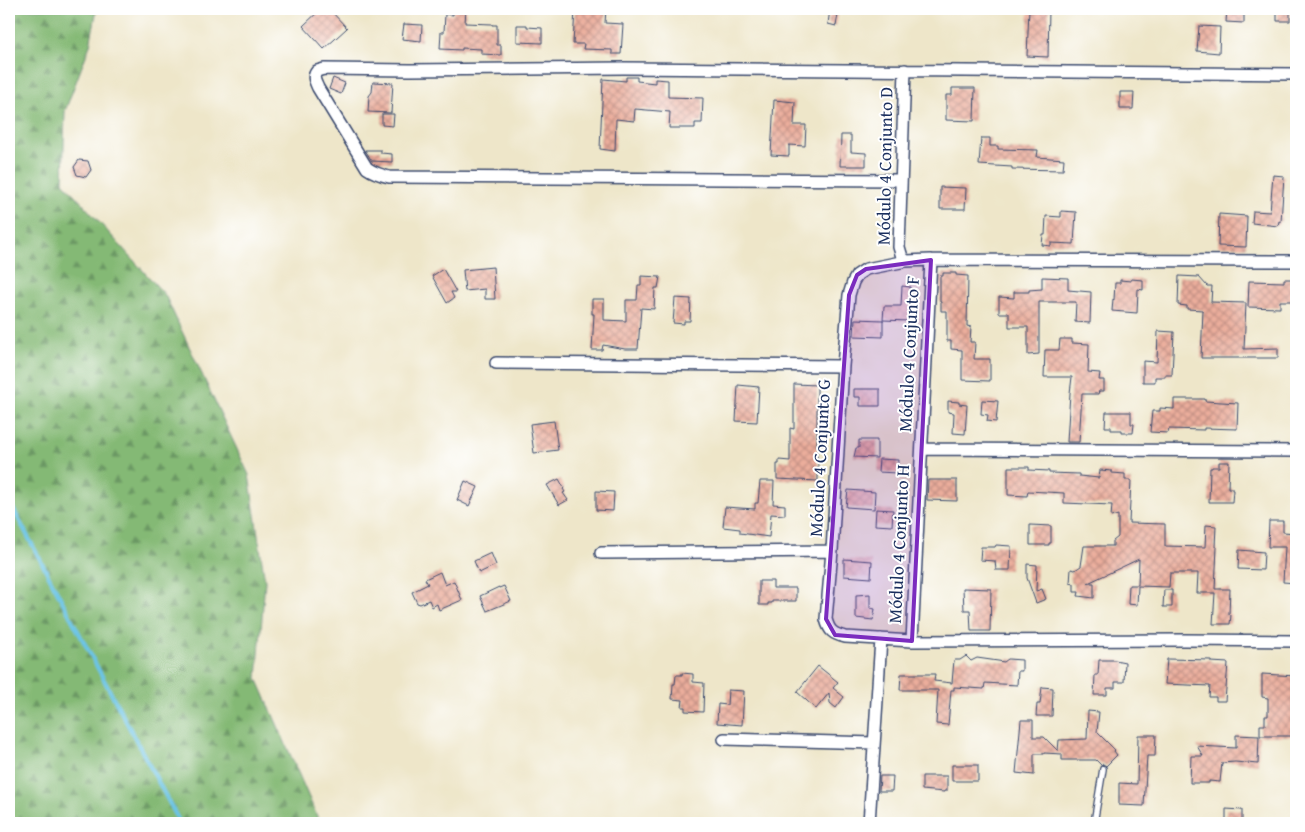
<svg xmlns="http://www.w3.org/2000/svg" width="1305" height="832" viewBox="0 0 1305 832" font-family="'Gentium Book Plus',serif">
	<defs>
		<pattern id="forest-firs" width="22" height="20" patternUnits="userSpaceOnUse" patternTransform="scale(1.25)"><rect width="22" height="20" fill="#84b975"/><path d="M5 1l3.5 6h-7zM16 11l3.5 6h-7z" fill="#6b9763"/></pattern>
		<pattern id="building-cross-hatch" width="8" height="8" patternUnits="userSpaceOnUse" patternTransform="scale(1.25)"><rect width="8" height="8" fill="#ebad9b"/><path d="M0 0l8 8M0 8l8-8" fill="none" stroke="#be8d82"/></pattern>
	</defs>
	<rect width="100%" height="100%" fill="#fff"/>
	<filter id="ink" filterUnits="userSpaceOnUse"><feTurbulence type="fractalNoise" baseFrequency=".02" numOctaves="2"/><feDisplacementMap in="SourceGraphic" scale="10" xChannelSelector="R" yChannelSelector="G"/><feConvolveMatrix kernelMatrix="1 2 1 2 8 2 1 2 1" color-interpolation-filters="sRGB"/></filter>
	<filter id="wash" filterUnits="userSpaceOnUse"><feTurbulence type="fractalNoise" baseFrequency=".0096" numOctaves="4" result="noise"/><feDisplacementMap in="SourceGraphic" scale="20" xChannelSelector="R" yChannelSelector="G"/><feGaussianBlur stdDeviation="1.12" result="paint"/><feColorMatrix in="noise" values="0 0 0 0 0 0 0 0 0 0 0 0 0 0 0 0 0 1.4 0 .05"/><feComposite in="paint" operator="in"/></filter>
	<g filter="url(#wash)">
		<rect width="100%" height="100%" fill="#eee6c9"/>
		<path fill="url(#forest-firs)" stroke="#50746a" d="M9 9H97L90 45 65 111 63 182 165 295 249 475 265 581 257 678 320 823H9Z"/>
		<g fill="none" stroke-linecap="round" stroke-linejoin="round">
			<path stroke="#6ac4e7" stroke-width="4" d="M9 501 180 823"/>
		</g>
		<g id="blocks">
			<path fill="url(#building-cross-hatch)" d="M321 9H329L347 28 324 49 303 26Z
				M453 9H466L465 23 492 24V25H497V45H501V55L481 54V49L462 48V50L440 49 441 32H444L445 14 453 15Z
				M575 9H606L605 23 623 24 621 54H612V50L583 49 584 44H573Z
				M830 9H839L836 26 828 24Z
				M1029 9H1049L1048 57 1027 56Z
				M1227 9H1244V23L1226 22Z
				M1277 9H1290V21H1277Z
				M404 24 422 25 421 41 402 39Z
				M517 25H527V27L542 28V43L517 42Z
				M1199 26 1220 27 1219 53 1197 51Z
				M626 77H637V81L655 83V79L668 80V97L703 98 702 123H695V128H669L670 112 635 109 634 121 616 119 615 151 600 149 603 79 626 81Z
				M333 78 345 83 341 94 329 89Z
				M373 82 393 83 391 113 368 112 369 96 372 92Z
				M952 88H975L974 121 946 120V95H952Z
				M1120 92H1134L1133 109H1120Z
				M774 100 795 102 794 125H806L805 146 789 145V156L771 155Z
				M382 114H394L393 126 382 125Z
				M841 135H851V152L866 153V166H840Z
				M981 138H990V146H998V149L1038 150 1037 157 1064 159 1063 170 1012 169V167L979 165Z
				M365 150H381V153L392 154V162L372 161Z
				M79 160 88 161 91 170 86 177 77 175 74 167Z
				M1273 175 1284 176 1281 222 1279 221 1278 226 1252 223 1253 211 1270 212Z
				M940 187 966 188 965 209H940Z
				M1061 211 1076 212 1074 244 1051 243V246L1042 245 1043 235H1045L1046 216 1061 217Z
				M1219 214 1247 216 1246 247 1218 246Z
				M493 267 495 299H485V289L465 291 463 270Z
				M443 269 456 292H451L454 298 447 303 432 276Z
				M943 273H956V275L968 276 967 326 971 327 970 342H975L974 359H990V381L962 380V350L951 349V341H947V311H941V302H940V276H943Z
				M641 276 660 277 658 288H655L654 309 641 308 638 349H625L603 345 602 350H592L594 314H592V299H604V320L626 321V300H637L638 285H641Z
				M1179 276 1199 277 1207 286H1212L1211 302 1246 303 1244 349 1278 348V358H1201L1203 310 1187 309V306L1178 305Z
				M1042 277 1068 278V290L1091 292 1090 323 1075 322 1076 302H1039V354L1028 355V327H1009V313H999V297L1014 298V292H1029V290L1042 289Z
				M1131 279 1143 280V290L1138 289 1137 313 1112 311 1113 299 1114 300 1115 283H1120V280L1131 281Z
				M1284 279H1296V301H1280V308L1248 307 1249 281 1284 282Z
				M902 286 910 287 909 321 883 320V337L854 336 855 319 883 320 884 306H901Z
				M675 298 691 299 690 321H684V324L673 323Z
				M1158 331 1174 332 1172 375H1165V377H1155V382H1143V361L1157 362Z
				M1060 339H1072V343L1089 344 1088 372 1100 373 1099 380H1104V391H1099L1098 394H1082L1079 442H1067L1070 393 1072 377H1044L1045 350H1059Z
				M794 384 817 385V462H818V481L777 479V464H779V460L790 461V428L794 429Z
				M738 385 759 387 757 422 736 421Z
				M854 389H880V406H860V397H854Z
				M1174 399H1205V401L1238 403 1237 429 1204 428V430L1169 429 1168 433 1150 432 1152 411H1160V408L1174 409Z
				M982 400 998 401 996 422 987 421 988 415 981 414Z
				M948 401 959 402V404L967 405 965 434 953 433 954 413 948 412Z
				M1106 412H1131V424H1134L1133 433H1122V430H1111V427H1105Z
				M554 421 558 450 534 453 530 424Z
				M859 440H877V458L854 457 856 448H859Z
				M879 459 898 460 897 473 878 472Z
				M1219 462H1229L1228 488H1232V490H1233L1232 502H1209L1210 468H1212V467H1219Z
				M1008 467H1029V470L1049 471V473L1079 474V476L1099 478 1100 470 1112 471V473L1125 474V480H1131L1129 523 1165 524V546L1205 547 1206 525 1216 526 1215 547H1217L1215 589H1230L1229 614 1231 615 1230 624H1213L1215 593H1197L1198 573H1170L1169 587 1138 586 1137 605 1128 604 1129 585H1138L1139 559 1088 583H1094V598L1078 596 1079 592H1074V584L1070 583 1071 569 1075 570 1081 566 1084 546H1113V541L1118 537V515L1111 517 1112 505 1064 503V493L1028 491 1027 496 1008 495Z
				M559 479 564 488 563 489 565 492 563 493 568 500 559 505 547 485Z
				M928 480H957V501L927 500Z
				M465 481 478 487 469 506 457 500Z
				M760 481H774L773 504 785 505V515L771 514 769 537 740 533V529L723 527 725 507 755 509V503H758Z
				M848 490 875 492 874 509 846 507Z
				M596 491 614 492 613 511 596 510Z
				M876 509 893 510 892 526 875 525Z
				M1269 521H1283V532L1296 533V583L1283 582 1285 547H1268Z
				M1030 525 1051 526V543H1049V545H1030Z
				M996 545 1011 546 1010 570H996L995 561 980 560 981 547H995Z
				M1239 550 1264 552 1263 570 1238 569Z
				M491 553 496 565 479 573 474 561Z
				M844 559 872 561 871 578 844 576Z
				M1027 564 1037 565 1036 591 1042 589 1046 599 1036 603 1027 578Z
				M440 572 445 585 454 581 462 600 439 610 437 604 432 607 429 600 420 604 417 603 412 592 428 584 425 579Z
				M759 581H773V588H796V601H772V603H768V605H759Z
				M504 586 511 601 487 611 480 596 499 587V588Z
				M963 588 991 589 990 631H971L970 610H964Z
				M1164 590H1172V607H1163Z
				M870 594V608L875 609 873 620 856 618V595Z
				M966 656 971 661 977 658 998 661 1004 662 1008 659 1022 660V671H1018L1017 685 985 683 984 689 954 687V690H951L948 725 936 724 938 690H900L901 674H935L934 681 952 683 954 660H960Z
				M1167 659 1211 660V662L1228 663 1225 701H1216V697H1209L1210 686 1165 684Z
				M1099 660H1115L1125 662 1124 682H1115V688H1107V695H1094L1095 675H1098Z
				M818 666 838 682 833 688 844 697 836 708 830 703 829 693 816 709 797 692Z
				M682 673 693 674V682L704 683 703 712 685 711V707H682L683 700 672 699 673 684H675L676 675H682Z
				M1262 674 1296 676V736H1260V725H1265V716H1268V698L1262 697Z
				M1042 687 1053 688 1052 716H1036L1037 704H1040Z
				M728 690 744 691 742 725 717 723 718 704 727 705Z
				M1088 711 1099 712 1097 732 1115 750 1114 751 1117 755 1106 766 1103 764 1101 765 1096 760H1062V754L1044 753V754H1034V775L1016 773 1021 720H1033V737H1044L1058 751 1059 740 1087 739Z
				M1138 735H1156L1155 756H1147L1144 806 1119 805V783L1137 784Z
				M1236 735 1259 736 1258 764 1235 762 1222 763 1220 782 1209 781V783H1190L1191 756H1203L1197 746 1236 748Z
				M952 765H978V781H952Z
				M880 776H893L892 791H879Z
				M922 776H947V791H944V792L922 790Z
				M1226 809 1242 810V822H1226Z"/>
		</g>
	</g>
	<g filter="url(#ink)">
		<use href="#blocks" fill-opacity="0" stroke="#3b4a6e" stroke-width="1"/>
		<g fill="none" stroke-linecap="round" stroke-linejoin="round">
			<defs>
				<path id="lane" d="M1094 823 1103 769"/>
				<path id="street" d="M905 70 899 247 902 257 906 261
					M901 180 389 177C381 175 374 173 367 168L318 88C315 81 312 77 317 71L324 69 410 70 624 68 1296 74
					M1296 261 931 260 906 261 866 269 857 275 853 282 849 295 843 366 832 551 826 619C829 631 833 634 845 637L912 641 1184 640 1296 641
					M496 363 843 366
					M922 449 1296 451
					M601 553 832 551
					M912 641 931 260
					M724 739 874 743
					M869 823 881 639"/>
			</defs>
			<use href="#lane" stroke="#3b4a6e" stroke-width="8"/>
			<use href="#street" stroke="#3b4a6e" stroke-width="14"/>
			<use href="#lane" stroke="#fff" stroke-width="5.5"/>
			<use href="#street" stroke="#fff" stroke-width="11"/>
		</g>
	</g>
	<path fill="#7b2cbf" fill-opacity="0.2" stroke="#7b2cbf" stroke-width="4" stroke-linejoin="round" d="M931 260 912 641 835 635 826 619 849 295 857 275 866 269Z"/>
	<g text-anchor="middle" stroke-width="4" stroke-linejoin="round" paint-order="stroke">
		<g font-size="18" fill="#1b2f5e" stroke="#fff">
			<text transform="translate(885 166) rotate(-89)" y="6">Módulo 4 Conjunto D</text>
			<text transform="translate(909 354) rotate(-87)" y="6">Módulo 4 Conjunto F</text>
			<text transform="translate(820 458) rotate(-87)" y="6">Módulo 4 Conjunto G</text>
			<text transform="translate(899 544) rotate(-87)" y="6">Módulo 4 Conjunto H</text>
		</g>
	</g>
	<rect width="1305" height="832" fill="none" stroke="#fff" stroke-width="30"/>
</svg>
